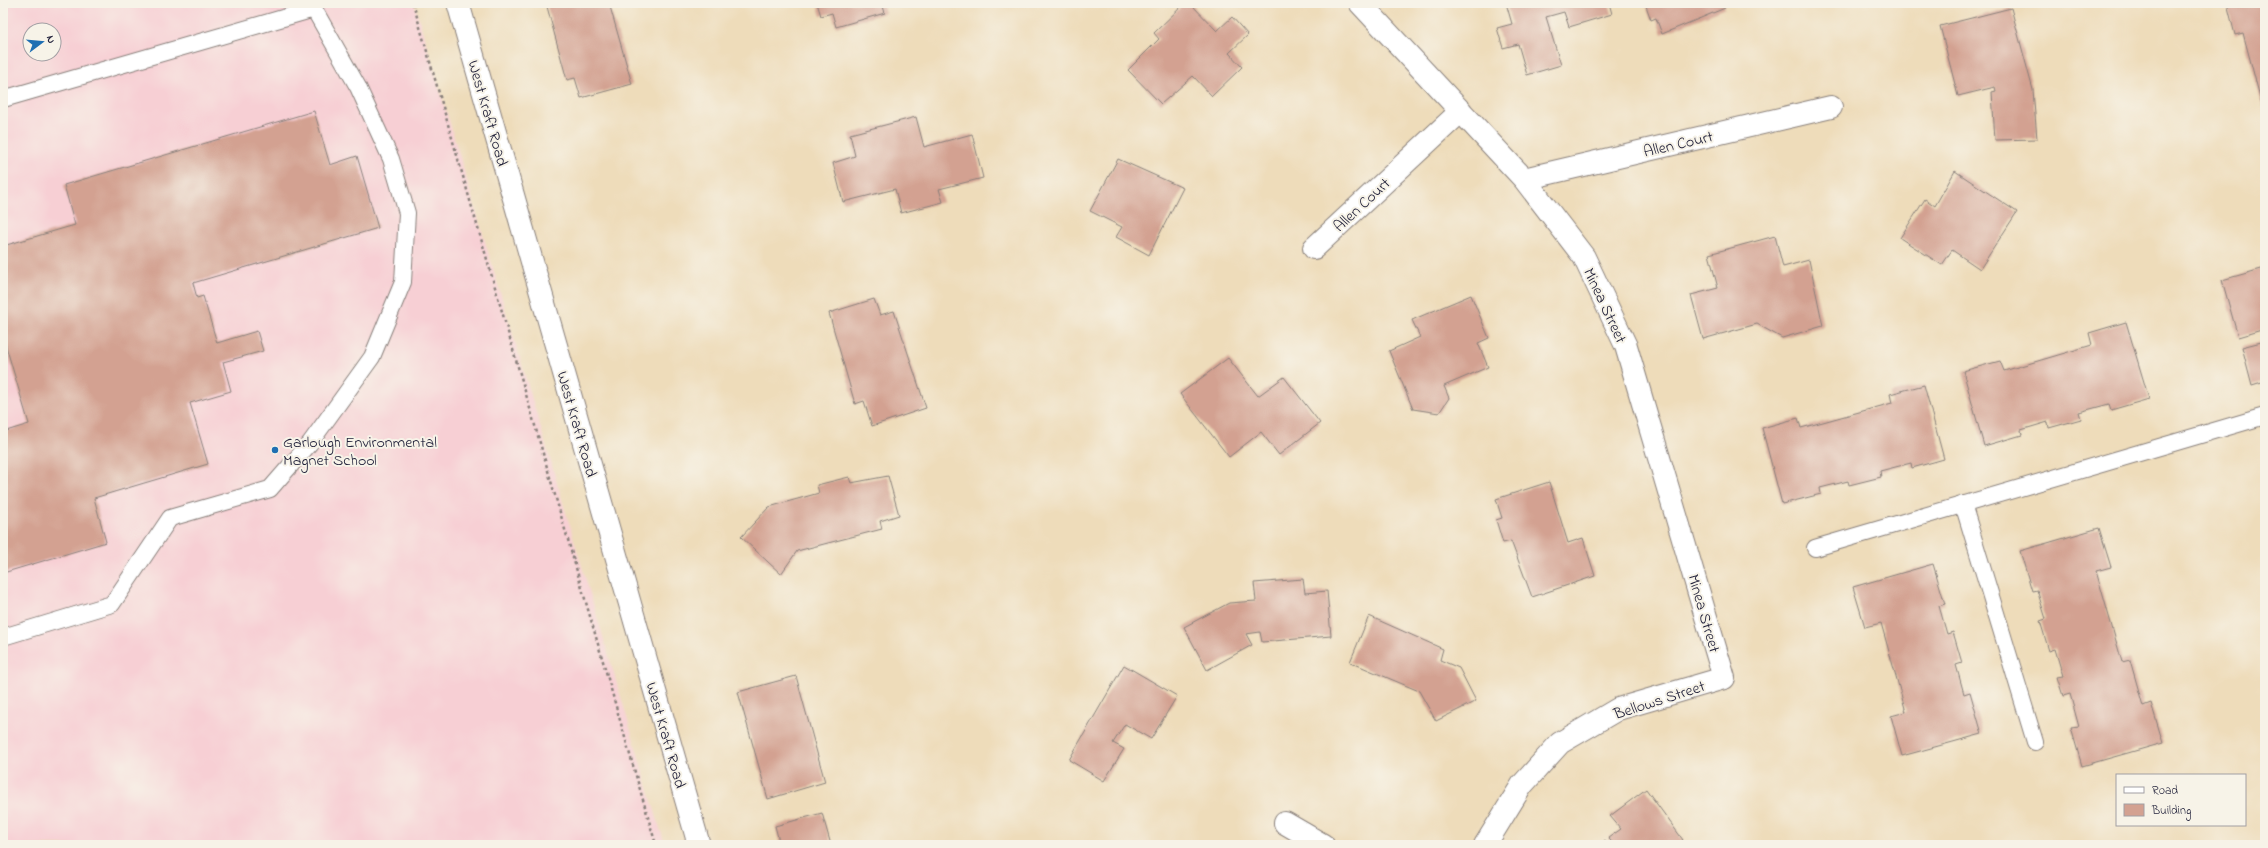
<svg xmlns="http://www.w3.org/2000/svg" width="2268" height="848" viewBox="0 0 2268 848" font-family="'Indie Flower',sans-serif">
	<rect width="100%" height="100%" fill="#f7f3e8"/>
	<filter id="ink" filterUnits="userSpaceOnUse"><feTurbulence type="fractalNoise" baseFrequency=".025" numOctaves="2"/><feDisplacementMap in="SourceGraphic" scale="8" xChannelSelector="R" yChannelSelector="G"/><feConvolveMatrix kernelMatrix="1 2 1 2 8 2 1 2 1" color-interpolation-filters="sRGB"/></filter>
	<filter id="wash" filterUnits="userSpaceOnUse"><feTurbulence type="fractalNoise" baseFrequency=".012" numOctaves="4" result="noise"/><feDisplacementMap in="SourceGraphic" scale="16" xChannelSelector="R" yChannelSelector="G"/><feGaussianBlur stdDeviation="0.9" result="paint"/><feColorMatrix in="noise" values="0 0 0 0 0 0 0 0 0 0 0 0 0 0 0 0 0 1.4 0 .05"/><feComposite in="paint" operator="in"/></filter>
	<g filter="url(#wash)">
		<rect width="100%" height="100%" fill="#eedcba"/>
		<path fill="#f7cfd4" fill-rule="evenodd" d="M3 3H414L665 845H3ZM30 30H54V54H30Z"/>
		<g id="blocks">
			<path fill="#d3a191" d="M546 3H609L632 84 581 98 575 78 567 80Z
				M817 3H882L885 13 836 27 832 13 821 16Z
				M1185 3H1190L1217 31 1232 17 1248 35 1229 53 1242 67 1212 96 1193 76 1161 104 1128 70 1159 39 1154 33Z
				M1506 3H1609L1612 14 1569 27 1564 12 1546 17 1561 65 1527 75 1518 44 1503 48 1497 28 1512 24Z
				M1645 3H1723L1725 8 1662 34 1656 18 1651 20Z
				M2227 3H2265V116L2243 33 2235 35Z
				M2011 8 2033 90 2037 139 1995 140 1992 92 1996 91 1995 87 1958 96 1940 26Z
				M314 111 330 165 357 156 378 228 193 283 197 298 203 296 217 343 257 331 263 351 223 362 231 391 190 403 208 464 94 498 106 542 3 573V432L29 424 3 336V246L75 225 64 185Z
				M916 117 924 147 972 134 983 178 939 189 943 202 901 213 895 189 843 202 833 163 855 156 850 134Z
				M1118 159 1183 188 1149 255 1116 237 1122 227 1090 211Z
				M1955 171 2017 212 1980 269 1952 250 1942 265 1900 238 1925 199 1935 206Z
				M1775 236 1783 267 1809 260 1823 326 1782 338 1757 324 1703 339 1691 295 1718 288 1709 254Z
				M2265 268V329L2238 337 2222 280Z
				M1471 295 1489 338 1478 343 1488 367 1444 386 1449 398 1439 413 1413 409 1389 351 1420 337 1412 320Z
				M874 299 880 315 894 311 926 408 872 426 864 401 855 404 829 313Z
				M2126 322 2149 399 2111 410 2109 404 2079 412 2081 419 2049 428 2048 422 2021 430 2022 435 1984 446 1963 371 2000 361 2004 371 2092 345 2089 333Z
				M2265 341V381L2252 385 2242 347Z
				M1228 358 1258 396 1284 377 1320 423 1279 455 1261 432 1229 457 1180 394Z
				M1924 385 1944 459 1912 468 1911 463 1880 471 1881 477 1849 485 1848 481 1820 488 1821 494 1782 504 1762 428 1798 418 1801 428 1892 403 1890 394Z
				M888 476 899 515 880 521 882 529 797 551 781 574 741 537 769 507 819 493 817 485 849 477 851 483Z
				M1549 482 1568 543 1583 538 1595 576 1532 597 1511 541 1503 543 1496 520 1502 518 1496 499Z
				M2099 528 2111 567 2096 571 2122 662 2130 660 2143 706 2151 703 2163 743 2082 766 2071 728 2079 727 2070 694 2063 696 2057 677 2063 676 2055 649 2049 651 2040 621 2046 619 2037 590 2032 591 2020 551Z
				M1933 564 1945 604 1939 606 1947 634 1953 632 1962 663 1956 665 1964 694 1970 692 1982 734 1902 756 1891 716 1906 712 1881 623 1865 627 1853 587Z
				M1303 579 1305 593 1327 591 1331 636 1262 642 1260 632 1246 634 1252 645 1207 670 1184 627 1229 603 1256 601 1254 583Z
				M1369 616 1443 649 1440 660 1459 668 1476 701 1436 721 1419 691 1350 662Z
				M1124 665 1177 696 1151 739 1125 724 1113 743 1124 749 1104 781 1069 760Z
				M796 676 825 782 768 799 738 692Z
				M1646 789 1683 840 1676 845H1600L1605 841 1608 845 1612 842 1608 838 1621 829 1610 816Z
				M822 813 831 845H780L775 826Z"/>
		</g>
	</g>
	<g filter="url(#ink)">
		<use href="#blocks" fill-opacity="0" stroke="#887f7a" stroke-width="1"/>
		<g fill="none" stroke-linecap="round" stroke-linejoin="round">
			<defs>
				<path id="service" d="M3 99 314 9 313 3
					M1963 504 2035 742
					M1815 548 2265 416
					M3 637 112 604 170 518 270 489 310 443 372 357 403 282 407 213 391 159 358 87 314 9"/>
				<path id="minor" d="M458 3 699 845
					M1360 3 1524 179 1584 257 1626 346 1724 678 1618 709 1560 743 1522 785 1485 845
					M1524 179 1831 107
					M1314 248 1461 111
					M1285 823 1323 845"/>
			</defs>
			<use href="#service" stroke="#887f7a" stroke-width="18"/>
			<use href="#minor" stroke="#887f7a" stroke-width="24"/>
			<path stroke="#887f7a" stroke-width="2.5" stroke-dasharray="3 3" stroke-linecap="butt" d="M413 3 656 845"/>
			<use href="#service" stroke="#fff" stroke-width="16"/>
			<use href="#minor" stroke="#fff" stroke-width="22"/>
		</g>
	</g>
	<circle fill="#1f6fb2" stroke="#f7f3e8" stroke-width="1.5" cx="275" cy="450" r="4"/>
	<g text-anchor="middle" stroke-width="4" stroke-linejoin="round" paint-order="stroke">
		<g font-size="16" fill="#22223b" stroke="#f7f3e8">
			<text transform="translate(489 113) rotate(74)" y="6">West Kraft Road</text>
			<text transform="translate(1678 143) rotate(-13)" y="6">Allen Court</text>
			<text transform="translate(1361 204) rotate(-43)" y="6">Allen Court</text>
			<text transform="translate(1606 305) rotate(65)" y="6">Minea Street</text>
			<text transform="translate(578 424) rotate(74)" y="6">West Kraft Road</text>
			<text transform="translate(1705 613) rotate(74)" y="6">Minea Street</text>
			<text transform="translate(1659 699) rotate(-18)" y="6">Bellows Street</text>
			<text transform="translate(667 735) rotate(74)" y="6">West Kraft Road</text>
		</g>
		<g font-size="16" fill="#22223b" stroke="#f7f3e8" text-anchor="start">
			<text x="283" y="447">Garlough Environmental<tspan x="283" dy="18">Magnet School</tspan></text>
		</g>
	</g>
	<rect width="2268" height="848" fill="none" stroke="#f7f3e8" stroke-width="16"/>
	<rect x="2116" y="774" width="130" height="52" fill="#f7f3e8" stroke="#a29fa3"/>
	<rect x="2124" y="787" width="20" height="6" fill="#ffffff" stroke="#a29fa3"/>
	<text x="2152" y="794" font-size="12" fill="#22223b">Road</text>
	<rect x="2124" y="804" width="20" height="12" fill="#d3a191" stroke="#a29fa3"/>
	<text x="2152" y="814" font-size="12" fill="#22223b">Building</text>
	<g transform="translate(42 42) rotate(74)"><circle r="19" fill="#f7f3e8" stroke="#a29fa3"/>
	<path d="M0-3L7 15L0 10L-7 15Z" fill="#1f6fb2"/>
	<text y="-6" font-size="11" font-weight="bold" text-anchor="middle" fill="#22223b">N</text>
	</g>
</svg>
